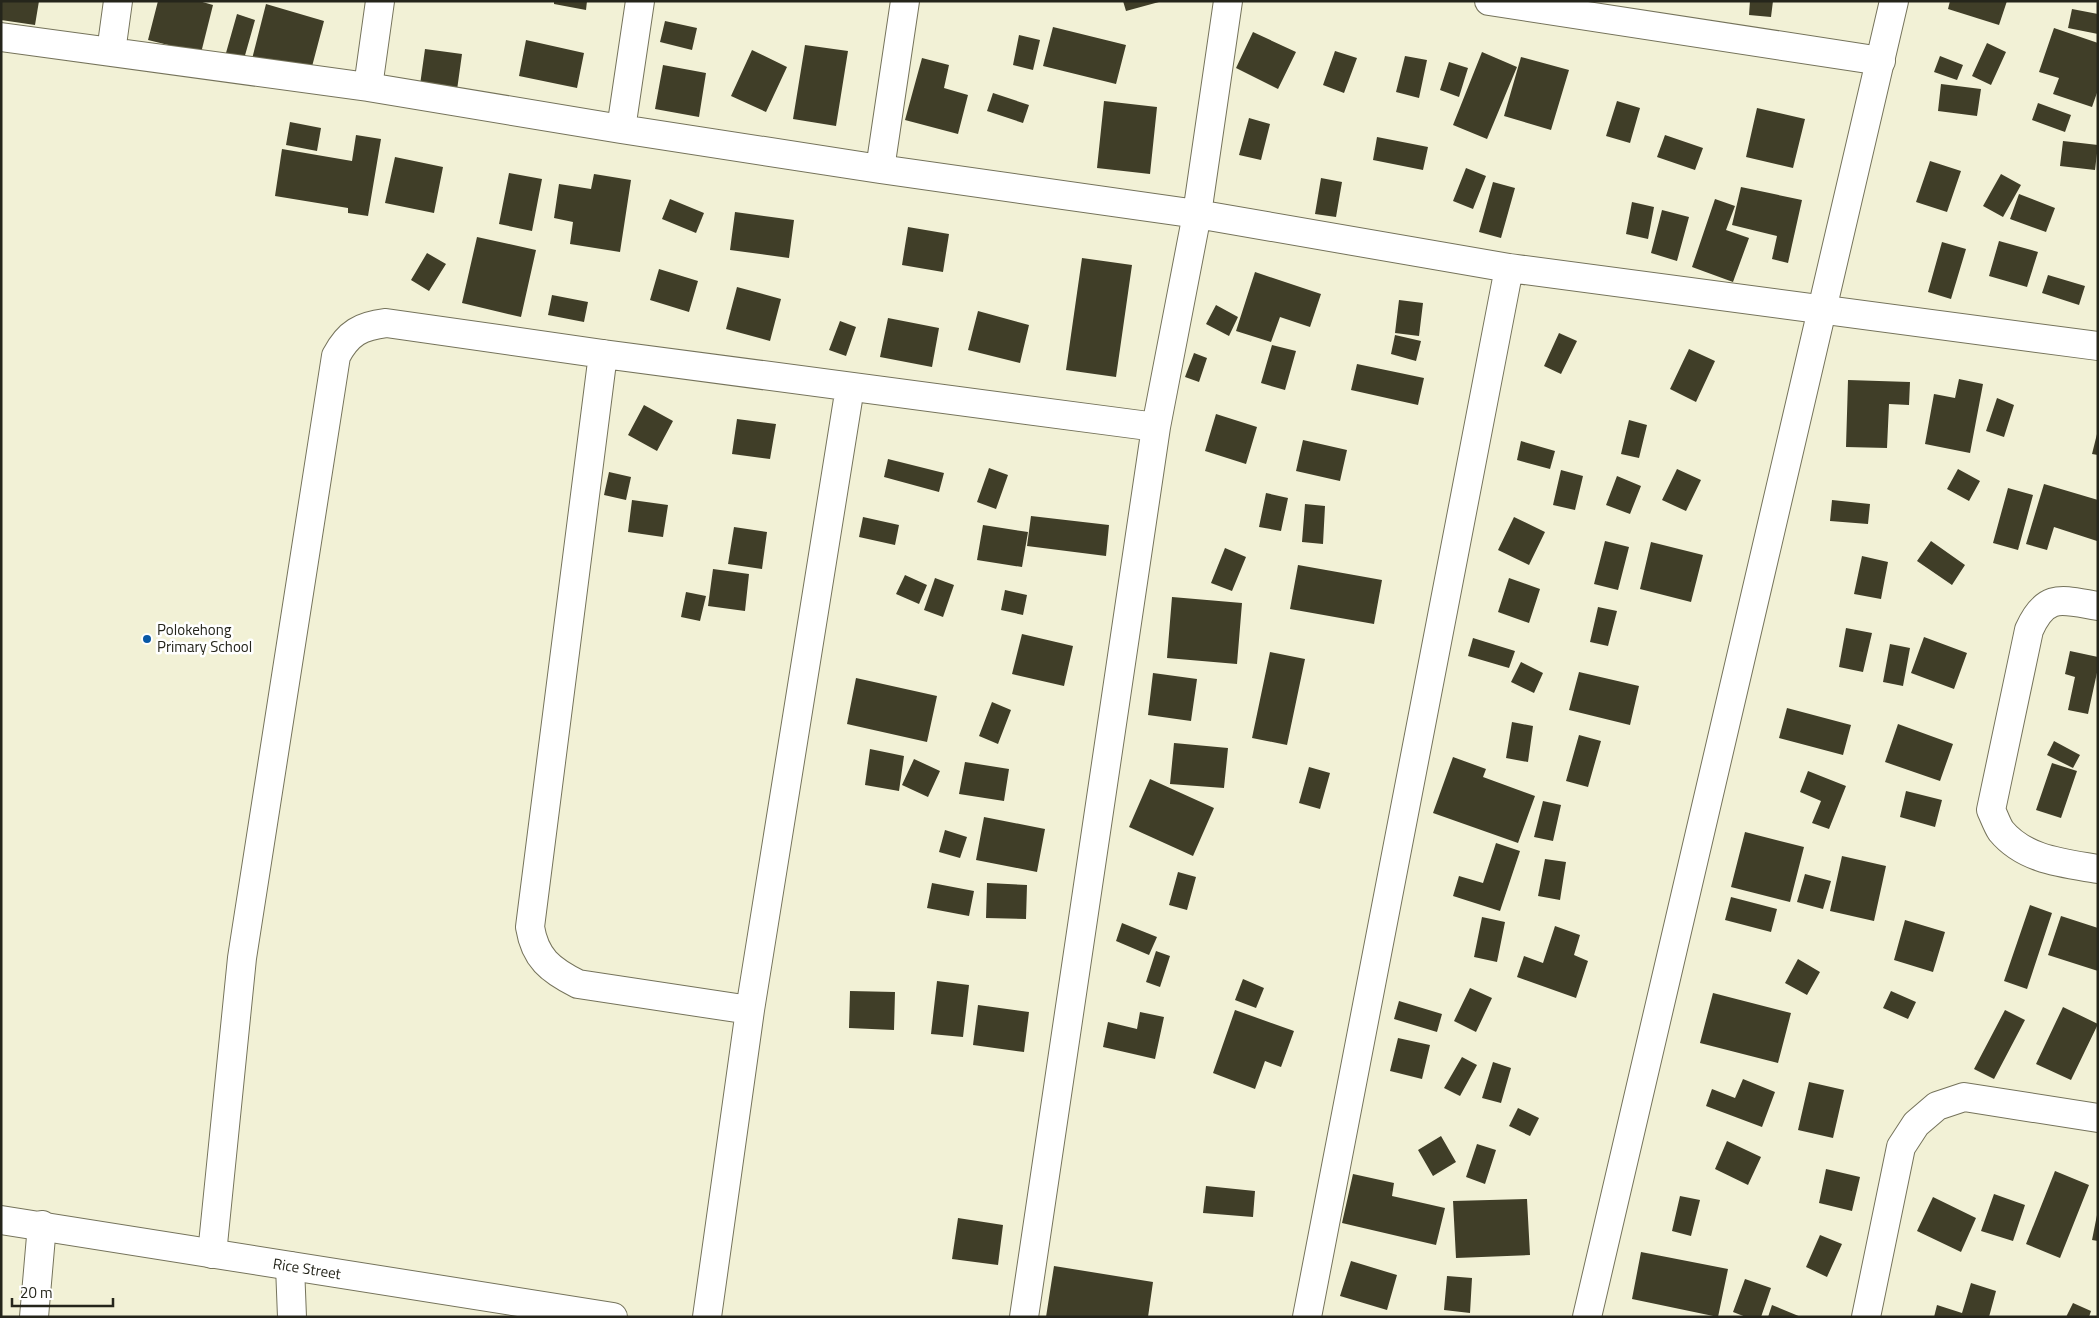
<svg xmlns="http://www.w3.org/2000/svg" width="2099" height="1318" viewBox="0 0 2099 1318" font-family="'Titillium Web',sans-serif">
	<rect width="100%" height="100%" fill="#f2f1d6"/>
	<path fill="#403e28" d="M1 1H39L35 25 1 20Z
		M158 1H199L213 5 201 53 148 40Z
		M554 1H587L586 10 554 4Z
		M1123 1H1158L1159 2 1126 11Z
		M1750 1H1773L1771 17 1749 15Z
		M1950 1H2007L1999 25 1948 9Z
		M266 4 324 21 309 78 251 63Z
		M2072 9 2098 14V34L2068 28Z
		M237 14 255 20 242 66 224 60Z
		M665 21 697 28 692 50 660 42Z
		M1053 27 1126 45 1116 84 1043 66Z
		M2054 28 2098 43V90L2092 107 2053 94 2059 78 2039 72Z
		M1253 32 1296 52 1278 89 1236 68Z
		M1019 35 1040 40 1033 70 1013 65Z
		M526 40 584 53 577 88 519 76Z
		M1987 43 2006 52 1991 85 1972 76Z
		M805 45 848 51 836 126 793 119Z
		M425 49 462 54 457 90 420 85Z
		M752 50 787 67 766 112 731 96Z
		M1335 51 1357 58 1344 93 1323 85Z
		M1482 52 1517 67 1487 139 1453 125Z
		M1405 56 1427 60 1419 98 1396 92Z
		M1940 56 1963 65 1957 80 1934 72Z
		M1521 57 1569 70 1551 130 1504 116Z
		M922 58 949 65 944 88 968 95 958 134 905 120Z
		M1449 62 1468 68 1459 97 1440 90Z
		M663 65 706 73 699 117 655 109Z
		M1941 84 1981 89 1977 116 1938 111Z
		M993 93 1029 105 1023 123 987 111Z
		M1104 101 1157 107 1150 174 1097 168Z
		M1617 101 1640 108 1630 143 1606 136Z
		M2038 103 2071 115 2065 132 2032 120Z
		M1757 108 1805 119 1793 168 1746 157Z
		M1249 118 1270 124 1261 160 1239 155Z
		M290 122 321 128 317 151 286 145Z
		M356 135 381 139 368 216 348 213V208L275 196 282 149 352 161Z
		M1665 135 1703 148 1695 170 1657 157Z
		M1377 137 1428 147 1423 170 1373 160Z
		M2063 141 2098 145 2095 170 2060 166Z
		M395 157 443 167 434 213 385 203Z
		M1930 161 1961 171 1947 212 1916 202Z
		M1466 168 1486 176 1473 209 1453 201Z
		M509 173 542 179 532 231 499 224Z
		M594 174 631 180 620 252 570 244 573 222 554 218 559 184 591 189Z
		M2001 174 2021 185 2003 217 1983 206Z
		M1321 178 1342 182 1336 217 1315 214Z
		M1493 182 1515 188 1501 238 1479 232Z
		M1741 187 1802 200 1788 263 1772 259 1777 236 1732 225Z
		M2019 194 2055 208 2046 232 2010 219Z
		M670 199 704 213 696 233 662 219Z
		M1715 199 1735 206 1726 230 1749 238 1733 282 1692 267Z
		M1632 202 1654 207 1648 239 1626 234Z
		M1662 210 1689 217 1677 261 1651 253Z
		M735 212 794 220 789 258 730 250Z
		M908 227 949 234 943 272 902 265Z
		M477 237 536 250 521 317 462 303Z
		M1999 241 2038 252 2027 287 1989 276Z
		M1942 242 1966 249 1951 299 1928 292Z
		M427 253 446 264 429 291 411 280Z
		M1082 258 1132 265 1116 377 1066 370Z
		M659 269 698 281 689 312 650 300Z
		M1255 272 1321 294 1310 327 1280 317 1271 342 1236 331Z
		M2048 275 2085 286 2079 305 2042 293Z
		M737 287 781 299 770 341 726 329Z
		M552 295 588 302 584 322 548 315Z
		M1399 300 1423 303 1419 336 1395 333Z
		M1216 305 1238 317 1229 336 1206 324Z
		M978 311 1029 325 1020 363 968 350Z
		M888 318 939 328 932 367 880 357Z
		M840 321 856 327 846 356 829 350Z
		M1559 333 1577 341 1561 374 1544 366Z
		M1395 335 1421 341 1416 361 1391 354Z
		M1272 345 1296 351 1285 390 1261 383Z
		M1689 349 1715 361 1696 402 1670 389Z
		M1194 353 1207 358 1199 382 1185 377Z
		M1357 364 1424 378 1418 405 1351 390Z
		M1959 379 1983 384 1970 453 1925 444 1934 394 1955 398Z
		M1848 380 1910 382 1909 405 1889 404 1887 448 1846 447Z
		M1997 398 2014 405 2004 437 1986 431Z
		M644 405 673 421 657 451 628 435Z
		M1216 414 1257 427 1246 464 1205 451Z
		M737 419 776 424 770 459 732 454Z
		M1629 420 1647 425 1639 458 1621 454Z
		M2097 434H2098V455L2092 454Z
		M1303 440 1347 450 1340 481 1296 471Z
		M1521 441 1555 451 1550 469 1517 460Z
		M888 459 944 473 939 492 884 477Z
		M989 468 1008 475 996 509 977 502Z
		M1677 469 1701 480 1686 511 1662 500Z
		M1958 469 1980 481 1969 501 1947 489Z
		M1561 470 1583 476 1575 510 1553 505Z
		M609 472 631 477 626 500 604 495Z
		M1617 476 1641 486 1630 514 1606 505Z
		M2044 484 2098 500 2097 541 2054 527 2047 550 2026 544Z
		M2008 488 2033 495 2018 550 1993 543Z
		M1266 493 1288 498 1281 531 1259 527Z
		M632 500 668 505 663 537 628 532Z
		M1832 500 1870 504 1868 524 1830 521Z
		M1305 504 1325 506 1323 544 1302 542Z
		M1031 516 1109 525 1106 556 1027 546Z
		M863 517 899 525 895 545 859 537Z
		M1514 517 1545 532 1529 565 1498 550Z
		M983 525 1028 532 1022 567 977 560Z
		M734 527 767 532 762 569 728 564Z
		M1605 541 1629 547 1618 590 1594 584Z
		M1931 541 1965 565 1952 585 1917 561Z
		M1651 542 1703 555 1691 602 1640 589Z
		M1225 548 1246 557 1232 591 1211 583Z
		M1862 556 1888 562 1881 599 1854 594Z
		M1298 565 1382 580 1374 624 1290 609Z
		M713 569 749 574 745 611 708 606Z
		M905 575 927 585 919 604 896 594Z
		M935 578 954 585 943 617 924 610Z
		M1509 578 1540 589 1529 623 1498 612Z
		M1005 590 1027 595 1023 615 1001 610Z
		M686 592 706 596 700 621 681 617Z
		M1172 597 1242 603 1237 664 1167 658Z
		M1598 607 1617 611 1608 646 1590 642Z
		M1846 628 1872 633 1863 672 1839 667Z
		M1022 634 1073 646 1064 686 1012 674Z
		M1924 637 1967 653 1954 689 1911 673Z
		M1473 638 1515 651 1509 668 1468 656Z
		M1890 644 1910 648 1903 686 1883 682Z
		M2070 651 2098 657V668L2088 714 2068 710 2075 677 2065 674Z
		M1270 652 1305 659 1287 745 1252 738Z
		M1521 662 1543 673 1534 693 1511 682Z
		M1579 672 1639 686 1630 725 1569 710Z
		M1153 673 1197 679 1191 721 1148 715Z
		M856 678 937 696 927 742 847 724Z
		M992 702 1011 710 998 744 979 736Z
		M1787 708 1851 725 1843 755 1779 738Z
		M1512 722 1533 726 1528 762 1506 758Z
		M1898 724 1953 744 1940 781 1885 762Z
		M1579 735 1601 741 1588 787 1566 781Z
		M2054 741 2080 755 2073 768 2047 755Z
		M1174 743 1228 748 1224 788 1170 784Z
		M870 749 904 756 899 791 865 785Z
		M1453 757 1486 769 1483 777 1535 796 1518 843 1433 813Z
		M914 759 940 771 928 797 902 785Z
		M965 762 1009 769 1004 801 959 794Z
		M2052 763 2077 771 2061 818 2036 810Z
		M1309 767 1330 773 1320 809 1299 803Z
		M1808 771 1846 786 1829 829 1812 823 1821 801 1800 792Z
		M1150 779 1214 808 1193 856 1129 827Z
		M1906 791 1942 800 1935 827 1900 817Z
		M1543 801 1561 805 1553 841 1534 837Z
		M984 817 1045 829 1037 872 976 860Z
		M945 830 967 837 960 858 939 852Z
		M1745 832 1804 847 1790 902 1731 887Z
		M1496 843 1520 851 1500 911 1453 896 1459 876 1483 883Z
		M1842 856 1886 866 1874 921 1830 911Z
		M1545 859 1566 862 1560 900 1538 896Z
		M1178 872 1196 877 1187 910 1169 905Z
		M1805 874 1831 881 1823 909 1797 902Z
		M932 883 974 891 969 916 927 908Z
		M987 883 1027 885 1026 919 986 918Z
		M1731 897 1777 909 1771 932 1725 920Z
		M2030 905 2052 913 2027 989 2004 981Z
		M2061 916 2098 928V971L2048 955Z
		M1482 917 1505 922 1497 962 1474 957Z
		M1905 920 1945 932 1933 972 1894 960Z
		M1122 923 1157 937 1149 955 1116 941Z
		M1555 926 1580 935 1574 955 1588 961 1576 998 1517 977 1524 956 1543 963Z
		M1156 951 1170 956 1160 987 1146 982Z
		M1798 959 1820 972 1807 995 1785 983Z
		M1243 979 1264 988 1256 1008 1235 1000Z
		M937 981 969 985 963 1037 931 1034Z
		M1470 988 1492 998 1476 1032 1454 1021Z
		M850 991 895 992 894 1030 849 1028Z
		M1891 991 1916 1002 1908 1019 1883 1008Z
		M1713 993 1791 1013 1778 1063 1700 1043Z
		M1399 1001 1442 1014 1437 1032 1394 1019Z
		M978 1005 1029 1012 1024 1052 973 1045Z
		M2063 1007 2098 1024 2071 1080 2036 1064Z
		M1235 1010 1294 1031 1281 1067 1265 1061 1255 1089 1213 1073Z
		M2005 1010 2025 1020 1994 1079 1974 1069Z
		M1140 1012 1164 1017 1155 1059 1103 1047 1108 1022 1137 1029Z
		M1398 1038 1430 1045 1422 1079 1390 1071Z
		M1462 1057 1477 1065 1460 1096 1444 1088Z
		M1493 1062 1511 1068 1501 1103 1482 1098Z
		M1743 1079 1775 1092 1762 1127 1706 1106 1712 1089 1735 1098Z
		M1809 1082 1844 1090 1833 1138 1798 1130Z
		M1518 1108 1539 1118 1530 1136 1509 1126Z
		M1441 1136 1456 1162 1433 1176 1418 1150Z
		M1727 1141 1761 1157 1748 1185 1715 1169Z
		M1477 1144 1496 1150 1485 1184 1466 1177Z
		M1826 1169 1860 1177 1852 1211 1819 1203Z
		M2055 1171 2089 1185 2060 1258 2026 1244Z
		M1353 1174 1394 1183 1392 1196 1445 1208 1436 1245 1342 1223Z
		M1206 1186 1255 1191 1253 1217 1203 1213Z
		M1994 1194 2025 1205 2013 1241 1981 1231Z
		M1680 1196 1700 1200 1691 1236 1672 1231Z
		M1933 1197 1976 1218 1961 1252 1917 1231Z
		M1527 1199 1530 1255 1456 1258 1453 1201Z
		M2097 1215H2098V1241L2092 1240Z
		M958 1218 1003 1225 998 1265 952 1259Z
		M1820 1235 1842 1244 1827 1277 1806 1267Z
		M1641 1252 1728 1269 1718 1317 1632 1299Z
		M1351 1261 1397 1275 1387 1310 1340 1296Z
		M1054 1266 1153 1282 1148 1317H1046Z
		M1447 1276 1472 1278 1470 1313 1444 1310Z
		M1745 1279 1771 1288 1761 1317H1746L1733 1312Z
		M1971 1283 1996 1291 1989 1317H1934L1937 1305 1962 1313Z
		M2073 1303 2091 1311 2089 1317H2066Z
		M1772 1305 1801 1317H1768Z"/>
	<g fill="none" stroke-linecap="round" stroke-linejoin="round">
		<defs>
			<path id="minor" d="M1489 1 1881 61
				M1 37 368 87 621 129 880 169 1197 214 1509 268 2098 346
				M111 52 118 1
				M368 87 380 1
				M621 129 640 1
				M880 169 905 1
				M603 354 530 927C535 958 550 970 578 984L750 1010
				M2098 606C2062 600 2046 592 2029 630L1991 810C1994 816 1997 825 2001 831 2025 860 2063 863 2098 869
				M212 1254 242 958 336 356C348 333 361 326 386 323L603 354 1156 427
				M290 1266 292 1317
				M34 1317 42 1225
				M707 1317 750 1010 850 387
				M1024 1317 1156 427 1197 214 1228 1
				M1307 1317 1509 268
				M1866 1317 1901 1147 1916 1124 1937 1106 1964 1097 2098 1118"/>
			<path id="tertiary" d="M1 1220 613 1317
				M1587 1317 1894 1"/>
		</defs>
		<use href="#minor" stroke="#75735b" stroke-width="30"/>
		<use href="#tertiary" stroke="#75735b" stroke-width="30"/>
		<use href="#minor" stroke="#fff" stroke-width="28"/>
		<use href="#tertiary" stroke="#fff" stroke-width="28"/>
	</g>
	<circle fill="#0858a6" stroke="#fff" stroke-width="2" cx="147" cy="639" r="5"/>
	<g text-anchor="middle" stroke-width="5" stroke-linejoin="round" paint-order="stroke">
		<g font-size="15" fill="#25251b" stroke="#fff" text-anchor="start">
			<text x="157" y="635">Polokehong<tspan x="157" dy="17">Primary School</tspan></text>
		</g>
		<g font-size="15" fill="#25251b" stroke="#fff">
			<text transform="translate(307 1269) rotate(9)" y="5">Rice Street</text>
		</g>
	</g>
	<rect width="2099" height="1318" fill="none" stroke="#25251b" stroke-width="5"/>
	<path d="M12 1298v8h101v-8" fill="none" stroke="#25251b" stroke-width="2.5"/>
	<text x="20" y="1298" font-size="15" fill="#25251b" stroke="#ffffff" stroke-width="4" paint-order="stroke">20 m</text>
</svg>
